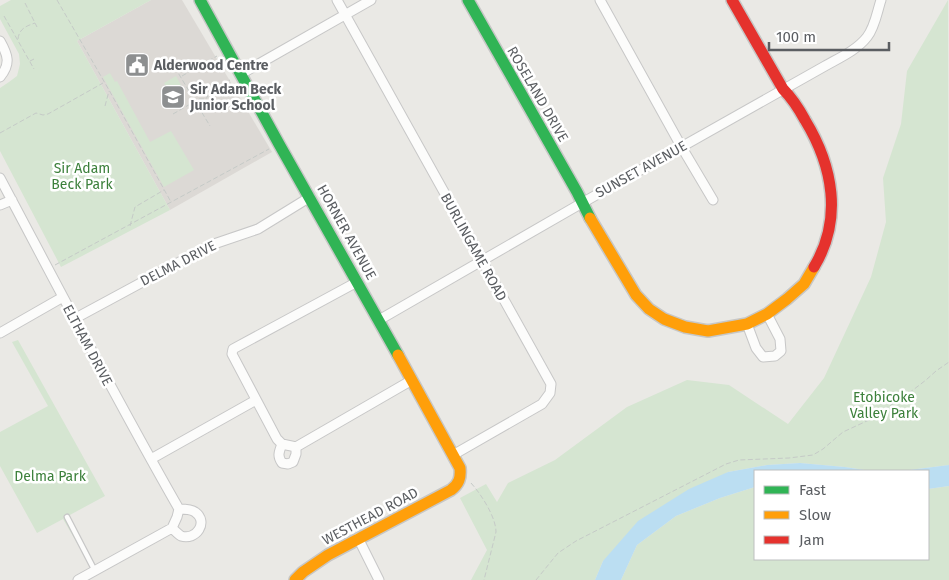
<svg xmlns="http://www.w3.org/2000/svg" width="949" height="580" viewBox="0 0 949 580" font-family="'Fira Sans',sans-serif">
	<rect width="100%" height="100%" fill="#eae9e5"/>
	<path fill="#dcd9d5" d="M151 0H182L272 152 170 210 77 41Z"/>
	<path fill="#d5e5d1" d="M11 0H151L77 41 170 210 61 267 0 151V88L9 82 17 76 20 64 19 54 0 19V6Z
		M948 0 949 465 901 471H871L845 467 800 463 767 465 728 472 603 561 595 580H471L487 550 460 498 486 484 497 502 508 483 555 460 627 407 687 380 729 385 788 424 824 378 871 277 886 222 883 178 901 124 907 71Z
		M110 73 115 82 117 81 150 142 171 131 194 170 164 187 103 77Z
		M176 76 182 87 171 94 164 83Z
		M18 340 105 496 68 516 92 559 88 562 63 519 37 533 0 466V432L48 406 12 342Z
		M949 486V580H621L637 545 676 516 720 498 755 487V559H928V489Z"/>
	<path fill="#bbdef2" d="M800 463 845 467 871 471H755V487L720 498 676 516 637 545 621 580H595L603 561 638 521 689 489 728 472 767 465Z
		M949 465V486L928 489V471H901Z"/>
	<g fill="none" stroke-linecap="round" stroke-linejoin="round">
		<defs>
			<path id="lane" d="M67 517 95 571"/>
			<path id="street" d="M337 0 551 384 550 393 542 404 453 455
				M600 0 681 146 713 200
				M0 41C8 55 11 64 0 77
				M241 74 371 0
				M0 178C59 289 117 401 179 509L177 517 172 528 78 580
				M0 205 12 200
				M357 282 233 349 232 354 277 439 282 444 296 447 412 380
				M74 319 211 245 258 229 310 197
				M379 320 582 203 825 66C839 58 857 50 867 37 875 27 877 12 881 0
				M747 324 756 348 763 357 775 356 781 351 780 339 767 314
				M0 333 63 297
				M282 444C279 452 277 456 282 463L288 464 293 462 296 454V447
				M151 459 256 400
				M172 528C175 531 178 534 181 536 196 541 209 522 195 512 191 509 185 509 179 509
				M358 538 379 580"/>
			<path id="fast" d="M200 0 279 144 398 355
				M468 0 577 192 590 218"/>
			<path id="slow" d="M590 218 636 295 649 309 664 319 685 327 708 331 747 324 767 314 787 299 804 284 814 267
				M295 580 303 572 328 555 451 490C459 484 461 478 460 468L398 355"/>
			<path id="jam" d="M732 0 783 89C792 98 799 109 805 120 833 166 843 219 814 267"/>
		</defs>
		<use href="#lane" stroke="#c7c7c7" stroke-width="7"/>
		<use href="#street" stroke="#c7c7c7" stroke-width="11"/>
		<use href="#fast" stroke="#c7c7c6" stroke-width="14"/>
		<use href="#slow" stroke="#c7c7c6" stroke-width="14"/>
		<use href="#jam" stroke="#c7c7c6" stroke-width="14"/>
		<path stroke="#c5cac7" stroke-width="1" stroke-dasharray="5 2.5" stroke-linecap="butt" d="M57 0 109 90 171 202
			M25 3 37 27
			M4 16 34 69
			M18 39C19 29 26 26 35 23
			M30 61 34 59
			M171 61 210 126
			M182 76 217 56
			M105 106 109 91
			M173 114 199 99H206L211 90 230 80
			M0 133 36 113 43 115 48 114 103 83
			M130 226 135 207 164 190
			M55 265 269 149
			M471 483C481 494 496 517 496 532L484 580
			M536 580 558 553 576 541 726 464 739 460 789 458 813 455 823 449 843 432 869 420 913 390 926 380 936 371 949 362"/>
		<use href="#lane" stroke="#fcfcfb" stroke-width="4.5"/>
		<use href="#street" stroke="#fcfcfb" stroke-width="9"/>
		<use href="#fast" stroke="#30b455" stroke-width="11"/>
		<use href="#slow" stroke="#ff9f0a" stroke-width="11"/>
		<use href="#jam" stroke="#e5322d" stroke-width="11"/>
	</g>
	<defs>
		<symbol id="civic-square" viewBox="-11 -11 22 22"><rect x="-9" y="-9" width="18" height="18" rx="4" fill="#8d8f90" stroke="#fff"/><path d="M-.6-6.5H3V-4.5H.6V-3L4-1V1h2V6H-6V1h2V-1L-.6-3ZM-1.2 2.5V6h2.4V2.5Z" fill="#fff"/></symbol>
		<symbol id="school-square" viewBox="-11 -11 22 22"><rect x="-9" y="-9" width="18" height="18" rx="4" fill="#8d8f90" stroke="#fff"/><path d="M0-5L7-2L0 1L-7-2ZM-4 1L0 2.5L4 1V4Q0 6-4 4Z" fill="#fff"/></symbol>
	</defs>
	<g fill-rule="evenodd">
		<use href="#civic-square" x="123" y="51" width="28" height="28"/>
		<use href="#school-square" x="159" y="83" width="28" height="28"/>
	</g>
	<g text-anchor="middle" stroke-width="5" stroke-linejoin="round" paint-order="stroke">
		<g font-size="14" font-weight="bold" fill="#5b5e62" stroke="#fff" text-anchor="start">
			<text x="154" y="70">Alderwood Centre</text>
			<text x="190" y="94">Sir Adam Beck<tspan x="190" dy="16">Junior School</tspan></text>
		</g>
		<g font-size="14" fill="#5b5e62" stroke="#fff">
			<text transform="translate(538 94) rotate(60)" y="5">ROSELAND DRIVE</text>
			<text transform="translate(641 169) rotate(-29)" y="5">SUNSET AVENUE</text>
			<text transform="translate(347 232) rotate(61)" y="5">HORNER AVENUE</text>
			<text transform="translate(474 247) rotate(61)" y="5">BURLINGAME ROAD</text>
			<text transform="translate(178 263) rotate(-27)" y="5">DELMA DRIVE</text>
			<text transform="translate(88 345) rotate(62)" y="5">ELTHAM DRIVE</text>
			<text transform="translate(370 516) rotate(-28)" y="5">WESTHEAD ROAD</text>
		</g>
		<g font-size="14" fill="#3c803b" stroke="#fff">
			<text x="82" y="173">Sir Adam<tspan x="82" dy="16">Beck Park</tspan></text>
			<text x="884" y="402">Etobicoke<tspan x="884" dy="16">Valley Park</tspan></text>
			<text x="50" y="481">Delma Park</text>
		</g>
	</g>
	<rect x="754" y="470" width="175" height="90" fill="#ffffff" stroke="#bdbfc0"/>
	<rect x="764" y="486" width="25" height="8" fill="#30b455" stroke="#bdbfc0"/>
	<text x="799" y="495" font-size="15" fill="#5b5e62">Fast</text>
	<rect x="764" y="511" width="25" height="8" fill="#ff9f0a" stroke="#bdbfc0"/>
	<text x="799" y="520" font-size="15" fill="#5b5e62">Slow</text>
	<rect x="764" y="536" width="25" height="8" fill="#e5322d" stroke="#bdbfc0"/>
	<text x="799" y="545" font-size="15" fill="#5b5e62">Jam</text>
	<path d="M769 42v8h120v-8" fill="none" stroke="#5b5e62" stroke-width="2.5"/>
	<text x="776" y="42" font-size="15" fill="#5b5e62" stroke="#ffffff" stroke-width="4" paint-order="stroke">100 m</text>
</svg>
